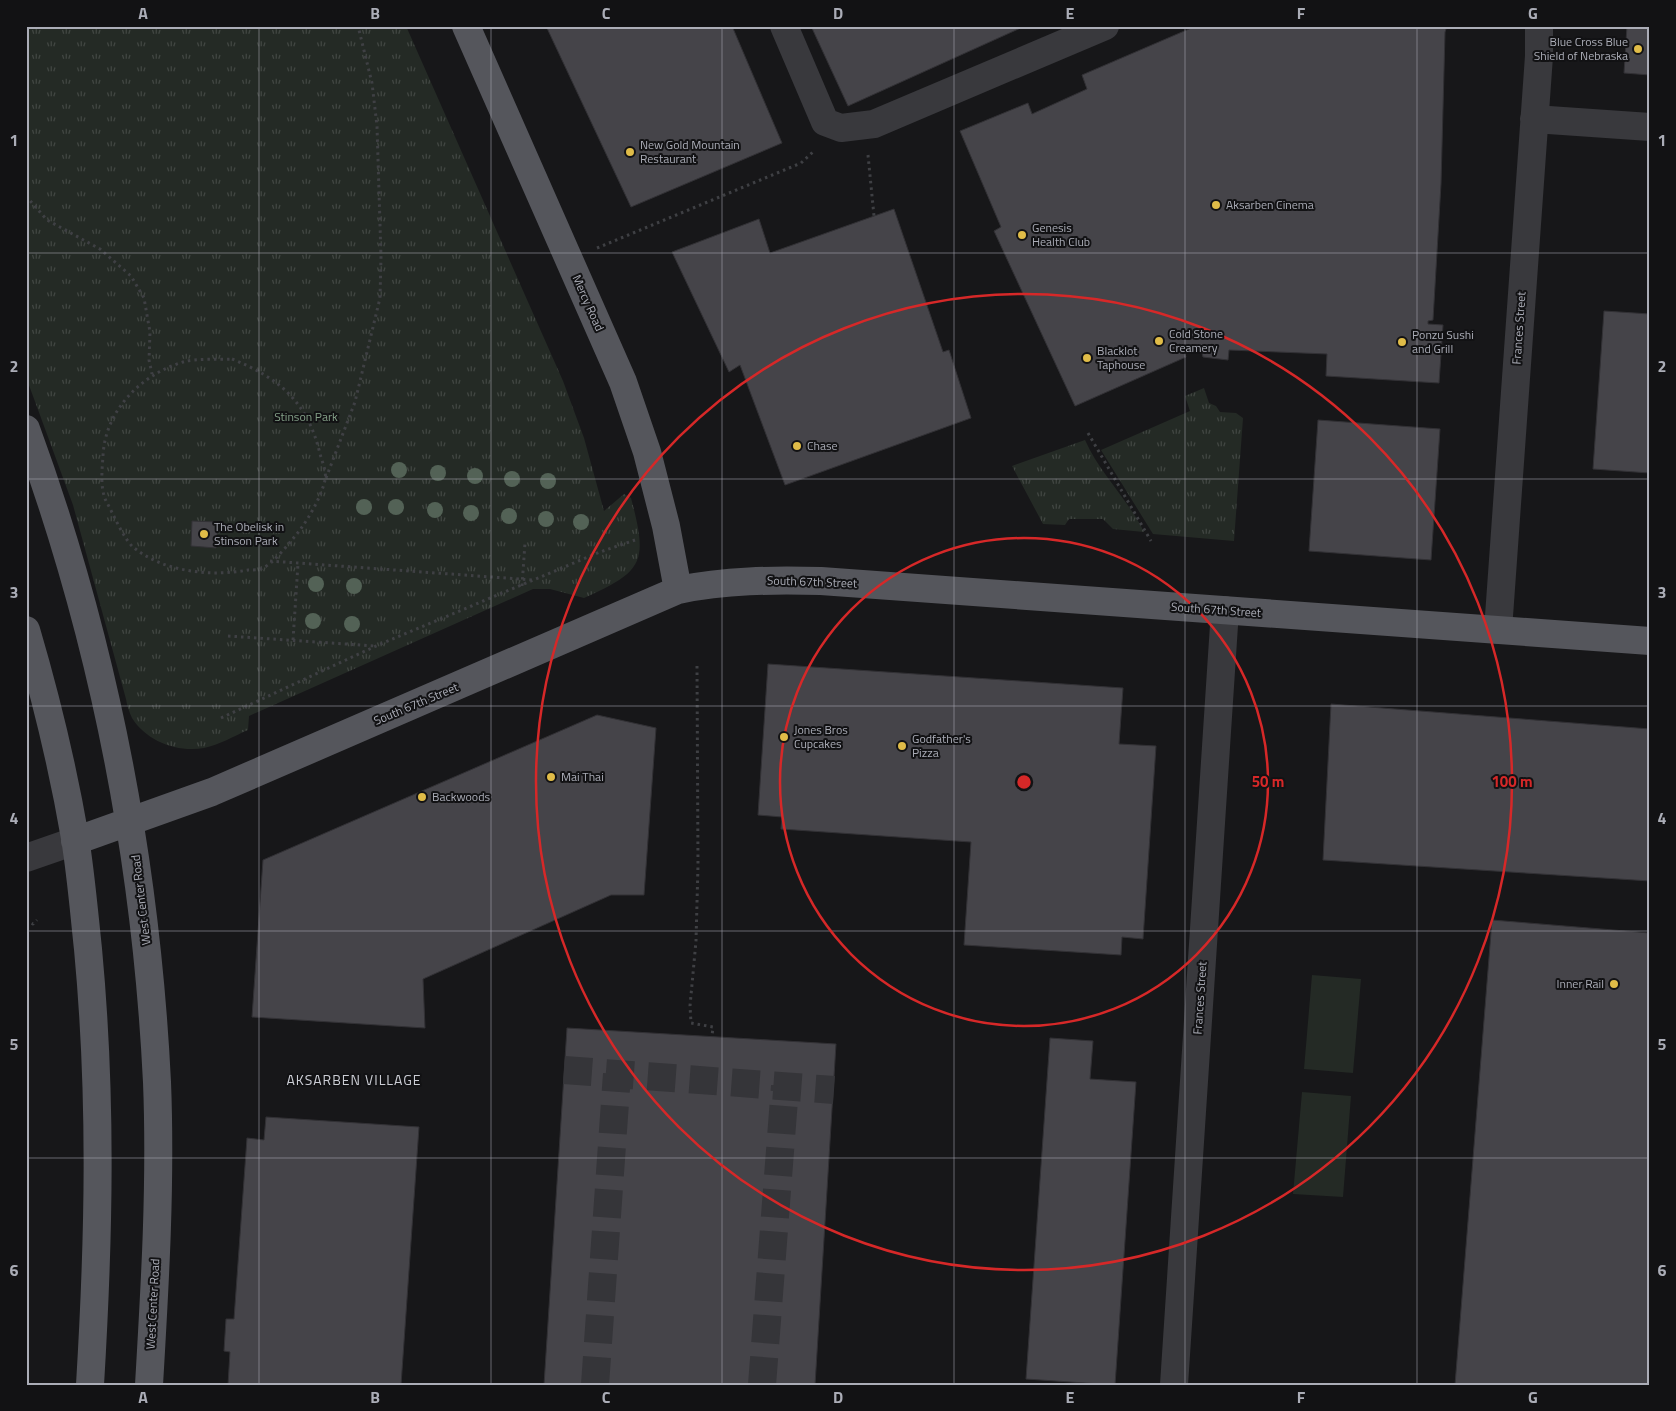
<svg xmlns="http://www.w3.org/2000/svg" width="1676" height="1411" viewBox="0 0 1676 1411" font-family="'Titillium Web',sans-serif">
	<defs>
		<pattern id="grass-tufts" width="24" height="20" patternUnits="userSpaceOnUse" patternTransform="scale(1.25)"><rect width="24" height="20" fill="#242a25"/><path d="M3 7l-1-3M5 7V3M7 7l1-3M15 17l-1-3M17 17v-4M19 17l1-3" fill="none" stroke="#414642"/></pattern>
	</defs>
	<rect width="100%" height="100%" fill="#171719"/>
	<path fill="url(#grass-tufts)" d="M26 26H406L563 381 584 438 604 511 624 494 631 498C648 562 644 571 584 598L550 589H533L249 716 248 730C234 736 219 745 204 748 178 753 146 741 132 718 129 712 127 705 126 699L73 505 26 377Z
		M1204 388 1209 403 1216 406 1220 412 1236 413 1243 418 1234 541 1153 534 1101 450 1190 411 1185 396Z
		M1085 440C1100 474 1128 499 1144 532L1113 529 1103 519H1069L1065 525 1043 524 1012 466Z"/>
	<path fill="#242a25" d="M1312 975 1361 979 1353 1073 1304 1069Z
		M1302 1092 1351 1096 1343 1197 1293 1194Z"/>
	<path fill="#454449" stroke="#323135" d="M546 26H732L782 143 631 207Z
		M811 26H1025L848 106Z
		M1196 26H1447L1445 32 1441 184 1433 320 1428 321V324L1443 325 1439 383 1326 376 1327 354 1229 350 1228 360 1203 357 1200 345 1184 352 1186 357 1075 406 994 231 1001 227 960 131 1028 103 1032 114 1087 89 1082 75Z
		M1627 26H1650V75L1624 73Z
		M894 209 943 352 949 350 971 418 785 485 740 365 729 372 672 252 759 219 770 253Z
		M1604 311 1650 314V473L1593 469Z
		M1318 420 1440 429 1431 560 1309 551Z
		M192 521 218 522 216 548 191 546Z
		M768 664 1123 688 1119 744 1156 746 1143 939 1122 937 1121 955 964 945 971 842 781 829 782 817 758 815Z
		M1331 704 1650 729V881L1323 860Z
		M597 715 656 728 644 895H611L423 979 425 1028 252 1017 263 860Z
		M1492 920 1650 933V1385H1455Z
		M567 1028 836 1044 815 1385H544Z
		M1050 1038 1093 1041 1090 1079 1136 1082 1115 1385 1026 1379Z
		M266 1117 419 1127 401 1385H228L230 1352 224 1351 226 1319H234L247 1138 264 1140Z"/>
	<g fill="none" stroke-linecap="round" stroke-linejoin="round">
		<path stroke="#353539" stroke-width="28" stroke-dasharray="28 14" stroke-linecap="butt" d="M564 1070 834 1090
			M595 1385 617 1074
			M762 1385 785 1086"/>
		<path stroke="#3f4044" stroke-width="3" stroke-dasharray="2.5 4" stroke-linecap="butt" d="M868 155 874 216
			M26 196 47 220 100 249 131 276 144 298 150 332 149 360 152 374
			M597 248 801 163 814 151
			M232 359C279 378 308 402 320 454 322 461 327 473 325 480 321 497 310 516 300 530 292 540 274 563 263 568 259 570 252 570 248 570 211 577 163 572 133 547 123 538 113 513 106 501 100 488 102 470 103 456 105 411 140 375 183 362 197 358 217 360 232 359Z
			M1088 433 1151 541
			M326 478 355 402 380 298 381 257 377 126 372 83 358 26
			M270 561 533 580
			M522 586 525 543
			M228 636 375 646
			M293 640 298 564
			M697 666 698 865 696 941 690 1006 691 1023 713 1027 712 1036
			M221 718 376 646 600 552 635 540
			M26 920 33 924 37 920"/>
		<path stroke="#39393d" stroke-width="28" d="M784 26 825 122 841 128 874 124 1105 26
			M1534 119 1650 127
			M1498 630 1539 56V26
			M26 858 75 841
			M1174 1385 1225 610"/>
		<path stroke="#55565c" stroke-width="28" d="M466 26 623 382 647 452 666 526 678 590
			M26 429C103 639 146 860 157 1082 161 1183 155 1284 149 1385
			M26 630C46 698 63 768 75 838 81 875 84 912 88 949 102 1098 99 1236 90 1385
			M75 841 212 792 678 590C726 580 772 580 821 581L1650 641"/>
	</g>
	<g fill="#536256">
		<circle cx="399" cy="470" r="8"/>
		<circle cx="438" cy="473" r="8"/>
		<circle cx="475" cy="476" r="8"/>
		<circle cx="512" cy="479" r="8"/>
		<circle cx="548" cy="481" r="8"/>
		<circle cx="364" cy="507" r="8"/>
		<circle cx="396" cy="507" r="8"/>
		<circle cx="435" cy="510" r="8"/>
		<circle cx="471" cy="513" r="8"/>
		<circle cx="509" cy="516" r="8"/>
		<circle cx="546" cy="519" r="8"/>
		<circle cx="581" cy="522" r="8"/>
		<circle cx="316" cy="584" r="8"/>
		<circle cx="354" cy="586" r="8"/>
		<circle cx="313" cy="621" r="8"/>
		<circle cx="352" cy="624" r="8"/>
	</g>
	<path fill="none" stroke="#abadb7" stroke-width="1" stroke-opacity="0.55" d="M259 26V1385M491 26V1385M722 26V1385M954 26V1385M1185 26V1385M1417 26V1385M26 253H1650M26 479H1650M26 706H1650M26 931H1650M26 1158H1650"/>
	<g fill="none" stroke="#d62828" stroke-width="2.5">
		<circle cx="1024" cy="782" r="244"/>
		<circle cx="1024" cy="782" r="488"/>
	</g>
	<g fill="#e0bc48" stroke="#121214" stroke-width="2">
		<circle cx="1638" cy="49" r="5"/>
		<circle cx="630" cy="152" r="5"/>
		<circle cx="1216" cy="205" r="5"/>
		<circle cx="1022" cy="235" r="5"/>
		<circle cx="1159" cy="341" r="5"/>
		<circle cx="1402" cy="342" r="5"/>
		<circle cx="1087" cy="358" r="5"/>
		<circle cx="797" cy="446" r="5"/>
		<circle cx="204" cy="534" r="5"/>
		<circle cx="784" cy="737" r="5"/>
		<circle cx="902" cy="746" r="5"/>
		<circle cx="551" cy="777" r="5"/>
		<circle cx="422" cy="797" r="5"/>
		<circle cx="1614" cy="984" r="5"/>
	</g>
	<g text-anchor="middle" stroke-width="4" stroke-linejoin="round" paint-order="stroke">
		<g font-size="12" fill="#abadb7" stroke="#121214" text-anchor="start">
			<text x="1628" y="46" text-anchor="end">Blue Cross Blue<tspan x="1628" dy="14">Shield of Nebraska</tspan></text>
			<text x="640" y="149">New Gold Mountain<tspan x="640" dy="14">Restaurant</tspan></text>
			<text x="1226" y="209">Aksarben Cinema</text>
			<text x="1032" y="232">Genesis<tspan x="1032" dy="14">Health Club</tspan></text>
			<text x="1169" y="338">Cold Stone<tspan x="1169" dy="14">Creamery</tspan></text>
			<text x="1412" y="339">Ponzu Sushi<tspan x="1412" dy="14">and Grill</tspan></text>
			<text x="1097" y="355">Blacklot<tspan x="1097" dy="14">Taphouse</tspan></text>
			<text x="807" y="450">Chase</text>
			<text x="214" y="531">The Obelisk in<tspan x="214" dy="14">Stinson Park</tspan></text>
			<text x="794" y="734">Jones Bros<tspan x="794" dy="14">Cupcakes</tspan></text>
			<text x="912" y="743">Godfather's<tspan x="912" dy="14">Pizza</tspan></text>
			<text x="561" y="781">Mai Thai</text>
			<text x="432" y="801">Backwoods</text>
			<text x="1604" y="988" text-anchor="end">Inner Rail</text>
		</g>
		<g font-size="12" fill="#abadb7" stroke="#121214">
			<text transform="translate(588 303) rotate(66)" y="4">Mercy Road</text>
			<text transform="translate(1519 328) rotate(-86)" y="4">Frances Street</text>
			<text transform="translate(812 582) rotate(2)" y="4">South 67th Street</text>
			<text transform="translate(1216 610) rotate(4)" y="4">South 67th Street</text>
			<text transform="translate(416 704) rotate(-23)" y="4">South 67th Street</text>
			<text transform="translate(141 900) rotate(-97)" y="4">West Center Road</text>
			<text transform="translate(1200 998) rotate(-86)" y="4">Frances Street</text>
			<text transform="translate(153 1304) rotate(-87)" y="4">West Center Road</text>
		</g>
		<g font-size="12" fill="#84a088" stroke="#121214">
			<text x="306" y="421">Stinson Park</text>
		</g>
		<g font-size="14" letter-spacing="1" fill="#cbcdd4" stroke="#121214">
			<text x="354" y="1085">AKSARBEN VILLAGE</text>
		</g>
	</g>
	<circle cx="1024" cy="782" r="8" fill="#d62828" stroke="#121214" stroke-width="2.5"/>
	<g font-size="15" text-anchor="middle" font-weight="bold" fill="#d62828" stroke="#121214" stroke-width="4" stroke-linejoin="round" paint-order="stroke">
		<text x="1268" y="787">50 m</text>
		<text x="1512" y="787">100 m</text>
	</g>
	<rect width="1676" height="1411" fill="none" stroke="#121214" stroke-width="55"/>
	<rect x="28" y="28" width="1620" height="1356" fill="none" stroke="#abadb7" stroke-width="2"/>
	<g font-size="16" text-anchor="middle" font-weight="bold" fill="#abadb7">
		<text x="143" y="19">A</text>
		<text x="375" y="19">B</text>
		<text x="606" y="19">C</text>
		<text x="838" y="19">D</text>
		<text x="1070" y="19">E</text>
		<text x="1301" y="19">F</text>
		<text x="1533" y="19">G</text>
		<text x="14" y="146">1</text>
		<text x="1662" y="146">1</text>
		<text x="14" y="372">2</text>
		<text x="1662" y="372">2</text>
		<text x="14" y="598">3</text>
		<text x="1662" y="598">3</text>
		<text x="14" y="824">4</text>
		<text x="1662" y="824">4</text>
		<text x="14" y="1050">5</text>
		<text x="1662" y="1050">5</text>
		<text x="14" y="1276">6</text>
		<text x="1662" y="1276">6</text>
		<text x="143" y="1403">A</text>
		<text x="375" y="1403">B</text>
		<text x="606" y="1403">C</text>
		<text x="838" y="1403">D</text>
		<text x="1070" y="1403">E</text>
		<text x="1301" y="1403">F</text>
		<text x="1533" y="1403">G</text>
	</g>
</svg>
